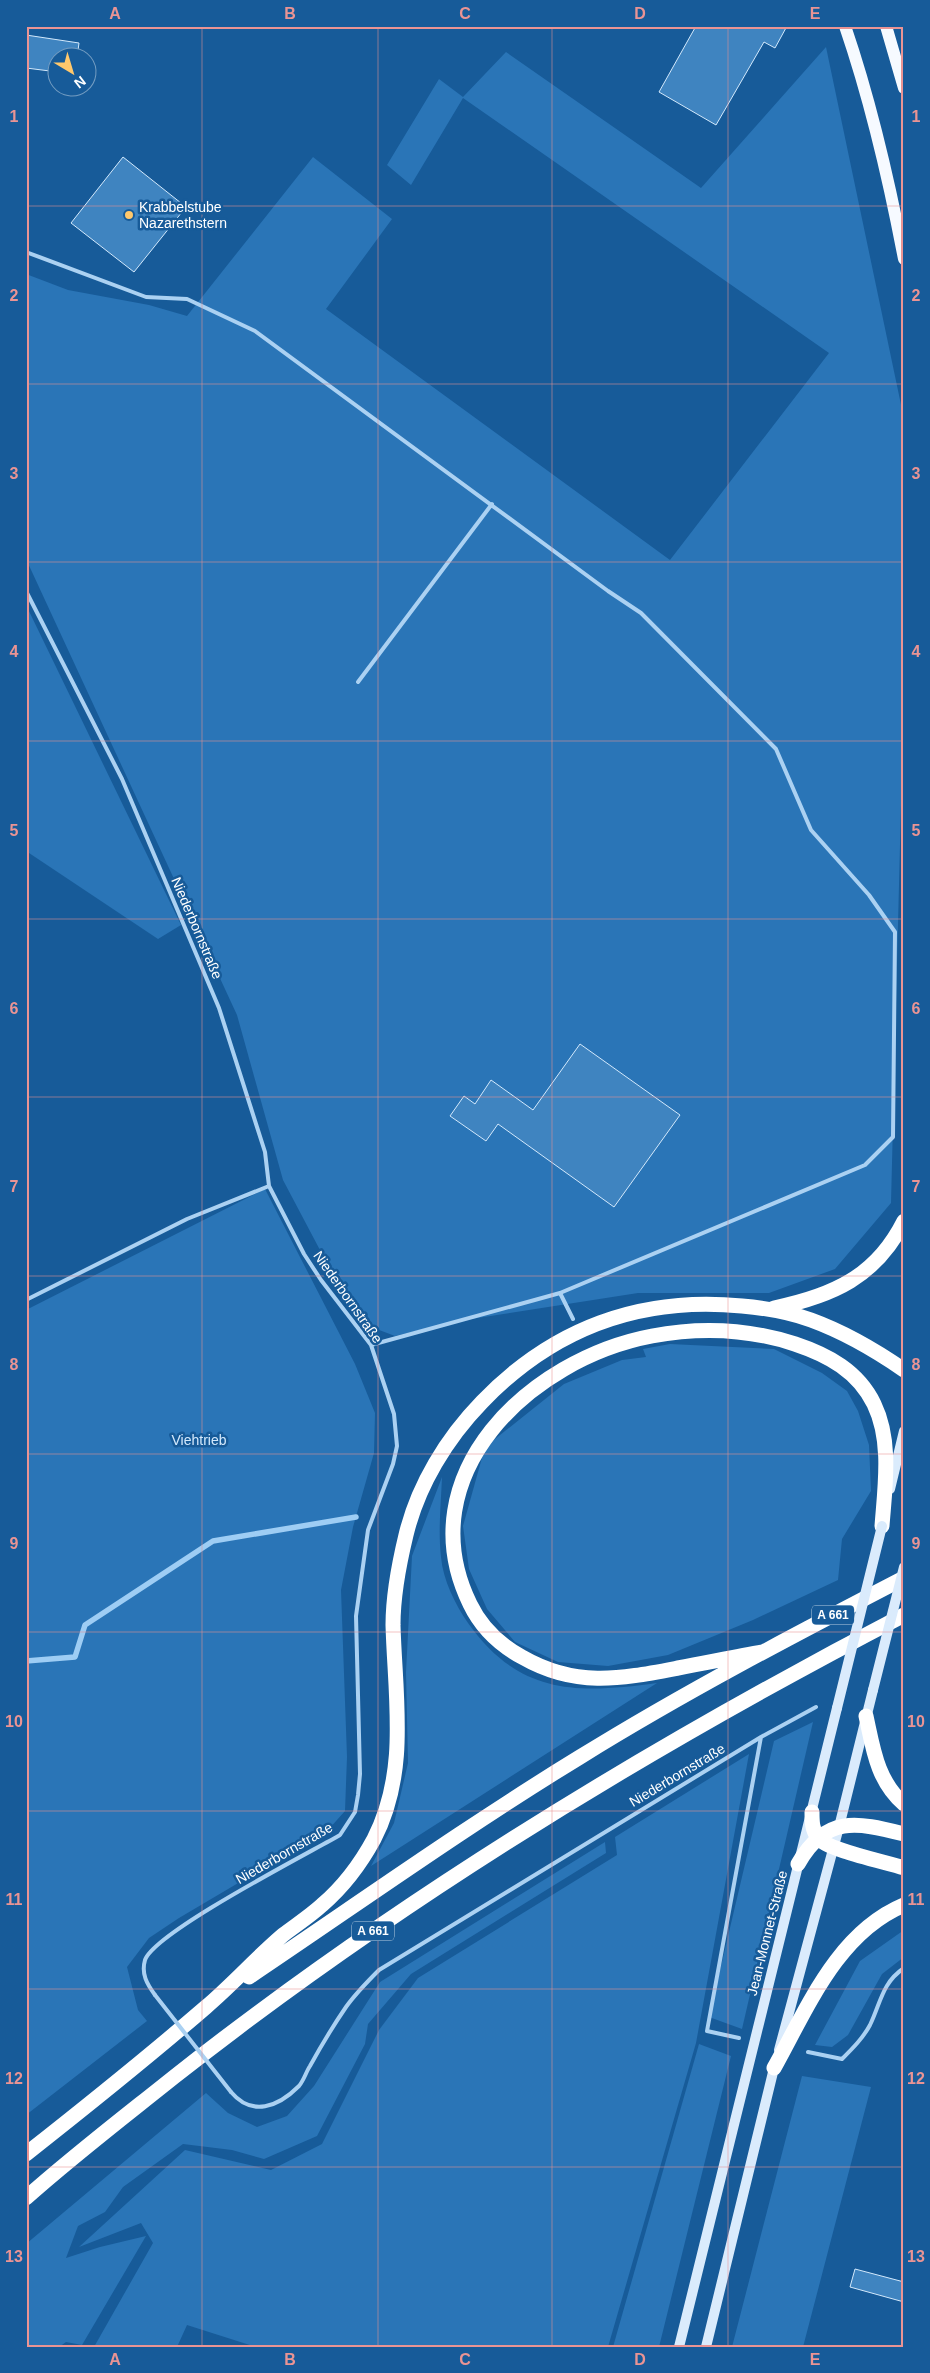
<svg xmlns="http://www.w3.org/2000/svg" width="930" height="2373" viewBox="0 0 930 2373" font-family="Helvetica,sans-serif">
	<rect width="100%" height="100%" fill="#175b99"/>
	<path fill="#2a75b7" d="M826 47 904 419V686L891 1203 835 1269 769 1293H638L458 1321 395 1336 358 1322 283 1180 237 1015 26 559V274L68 290 149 305 187 316 313 157 392 219 326 309 670 560 829 353 463 98 411 185 387 165 439 79 463 97 506 52 701 188Z
		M26 605 181 925 158 939 26 851Z
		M265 1189 355 1364 375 1413 374 1453 353 1527 341 1590 347 1757 345 1811 328 1830 179 1918 149 1938 127 1967 138 2010 147 2021 26 2115V1310Z
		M670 1344 774 1349 822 1373 847 1391 858 1411 869 1445 871 1491 842 1539 838 1580 753 1620 668 1655 608 1666 558 1662 515 1642 487 1609 469 1569 463 1526 485 1447 564 1384 622 1360 646 1357 643 1349Z
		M442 1477C441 1503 438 1530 441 1557 443 1580 455 1604 468 1623 519 1695 577 1694 657 1683L371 1866 394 1823 408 1763 406 1672 412 1556Z
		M904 1717V1772L901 1728Z
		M813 1722 742 2029 709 2017 774 1741Z
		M749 1754 696 2043 608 2347H256L187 2325 177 2347H94L153 2243 141 2223 79 2247 185 2150 271 2170 322 2144 379 2030 418 1978 617 1855 615 1837Z
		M605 1842 606 1853 411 1974 368 2024 365 2044 317 2136 264 2159 232 2150 183 2144 123 2187 105 2212 78 2226 66 2258 100 2247 146 2236 82 2345 66 2342 59 2347H26V2244L206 2093 228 2113 257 2127 287 2116 314 2086 380 1982Z
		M904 1930V1957L882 1974 848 2035 832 2047 815 2045 860 1961Z
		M699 2044 731 2056 659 2347H613Z
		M802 2076 871 2087 803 2347H732Z"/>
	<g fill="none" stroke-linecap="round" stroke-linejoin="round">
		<path stroke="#9ecdf4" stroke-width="5.5" d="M26 1661 75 1657 85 1625 213 1541 356 1517"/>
	</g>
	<path fill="#3f84c0" stroke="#d3e9fc" d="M696 26H787L775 48 764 42 716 125 659 92Z
		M26 35 79 43 77 58H58V72L26 68Z
		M123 157 186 207 134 272 71 223Z
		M580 1044 680 1115 614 1207 498 1124 486 1141 450 1116 464 1096 475 1104 491 1080 533 1110Z
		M855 2269 904 2282V2302L850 2287Z"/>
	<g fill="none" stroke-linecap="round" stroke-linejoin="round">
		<path stroke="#abd1f2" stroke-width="4" d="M26 252 146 297 187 299 255 331 608 591 641 613 776 749 811 830 869 895 895 932 893 1137 865 1165 560 1293 371 1345
			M26 591 122 779 219 1008 265 1152 269 1186 304 1254 321 1280 371 1345 394 1414 397 1446 393 1464 368 1530 356 1616 360 1774 358 1795 355 1812 340 1835C307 1854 155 1932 145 1960 141 1974 147 1984 155 1995
			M358 682 492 504
			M560 1293 573 1319
			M26 1300 187 1219 269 1186
			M761 1737 816 1707
			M808 2052 842 2059C853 2048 863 2038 870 2025 881 2002 882 1983 904 1968
			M231 2092C252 2117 278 2107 299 2086 304 2080 306 2072 310 2066 321 2046 333 2026 346 2007 356 1993 367 1982 379 1970L761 1737 707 2031 739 2038"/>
		<path stroke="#daebfc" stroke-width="10" d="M890 1489 904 1431
			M779 2050 839 1827 873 1690
			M679 2347 837 1708
			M706 2347 775 2064"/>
		<path stroke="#f6faff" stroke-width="12" d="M845 26C871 102 889 180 904 259
			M886 26 904 88"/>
		<path stroke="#fff" stroke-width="15" d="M774 1308C832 1296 876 1277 904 1221
			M763 1652C734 1657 706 1663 678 1668 620 1679 576 1688 522 1657 500 1645 481 1627 470 1604 407 1475 530 1359 652 1336 699 1327 749 1329 795 1344 828 1355 858 1371 874 1404 892 1441 885 1486 882 1526
			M866 1716C873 1748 877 1781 904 1804
			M812 1812C812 1821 812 1830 818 1838 827 1850 886 1862 904 1868
			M798 1864C826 1815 856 1822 904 1834
			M249 1977C359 1903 467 1826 580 1757 685 1692 794 1635 904 1578
			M774 2068C807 2009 837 1933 904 1905
			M26 2154C87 2106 147 2058 206 2007 233 1984 256 1958 283 1935 296 1925 310 1916 322 1905 343 1887 361 1863 374 1839 409 1771 395 1698 393 1625 393 1595 399 1564 406 1535 418 1485 447 1438 482 1402 553 1328 641 1296 742 1306 765 1308 789 1312 811 1320 844 1332 875 1350 904 1370
			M26 2198C73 2156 124 2117 174 2077 401 1898 648 1748 904 1615"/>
		<path stroke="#abd1f2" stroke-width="4" d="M155 1995 231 2092"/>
		<path stroke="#daebfc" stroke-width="10" d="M873 1690 904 1567
			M837 1708 882 1526"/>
	</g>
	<path fill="none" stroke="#ea9494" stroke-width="1" stroke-opacity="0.55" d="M202 26V2347M378 26V2347M552 26V2347M728 26V2347M26 206H904M26 384H904M26 562H904M26 741H904M26 919H904M26 1097H904M26 1276H904M26 1454H904M26 1632H904M26 1811H904M26 1989H904M26 2167H904"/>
	<circle fill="#ffc86c" stroke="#175b99" stroke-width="2" cx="129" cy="215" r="5"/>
	<g text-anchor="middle" stroke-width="5" stroke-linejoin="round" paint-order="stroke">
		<g fill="#175b99" stroke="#b9cee0" stroke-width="1">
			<rect x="812" y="1605.5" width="42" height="19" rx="4"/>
			<rect x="352" y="1921.5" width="42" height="19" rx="4"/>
		</g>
		<g font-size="12" font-weight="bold" fill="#fff">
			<text x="833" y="1619">A 661</text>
			<text x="373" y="1935">A 661</text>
		</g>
		<g font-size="14" fill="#fff" stroke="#175b99" text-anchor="start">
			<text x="139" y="212">Krabbelstube<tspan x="139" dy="16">Nazarethstern</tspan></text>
		</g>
		<g font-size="14" fill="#fff" stroke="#175b99">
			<text transform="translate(197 928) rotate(67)" y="5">Niederbornstraße</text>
			<text transform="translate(348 1297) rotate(55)" y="5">Niederbornstraße</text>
			<text transform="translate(677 1775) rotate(-31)" y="5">Niederbornstraße</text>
			<text transform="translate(284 1853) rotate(-30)" y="5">Niederbornstraße</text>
			<text transform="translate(767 1933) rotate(-76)" y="5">Jean-Monnet-Straße</text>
		</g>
		<g font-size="14" fill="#d3e9fc" stroke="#175b99">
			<text x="199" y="1445">Viehtrieb</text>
		</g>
	</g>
	<rect width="930" height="2373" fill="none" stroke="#175b99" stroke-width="55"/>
	<g transform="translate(72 72) rotate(142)"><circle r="24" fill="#175b99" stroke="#749dc2"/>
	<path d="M0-4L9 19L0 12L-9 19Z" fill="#ffc86c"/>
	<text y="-8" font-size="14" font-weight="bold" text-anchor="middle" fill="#ffffff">N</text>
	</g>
	<rect x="28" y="28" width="874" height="2318" fill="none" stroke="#ea9494" stroke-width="2"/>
	<g font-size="16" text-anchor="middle" font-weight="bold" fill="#ea9494">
		<text x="115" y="19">A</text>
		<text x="290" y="19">B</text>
		<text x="465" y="19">C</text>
		<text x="640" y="19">D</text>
		<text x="815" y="19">E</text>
		<text x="14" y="122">1</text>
		<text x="916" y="122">1</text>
		<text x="14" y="301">2</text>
		<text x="916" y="301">2</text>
		<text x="14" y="479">3</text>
		<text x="916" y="479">3</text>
		<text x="14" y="657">4</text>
		<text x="916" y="657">4</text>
		<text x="14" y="836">5</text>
		<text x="916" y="836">5</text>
		<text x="14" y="1014">6</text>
		<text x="916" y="1014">6</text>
		<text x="14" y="1192">7</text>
		<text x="916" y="1192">7</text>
		<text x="14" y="1370">8</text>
		<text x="916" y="1370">8</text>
		<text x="14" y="1549">9</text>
		<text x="916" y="1549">9</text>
		<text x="14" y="1727">10</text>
		<text x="916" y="1727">10</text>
		<text x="14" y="1905">11</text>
		<text x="916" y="1905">11</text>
		<text x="14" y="2084">12</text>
		<text x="916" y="2084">12</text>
		<text x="14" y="2262">13</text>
		<text x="916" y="2262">13</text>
		<text x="115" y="2365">A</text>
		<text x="290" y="2365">B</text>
		<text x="465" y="2365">C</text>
		<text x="640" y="2365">D</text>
		<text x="815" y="2365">E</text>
	</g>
</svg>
